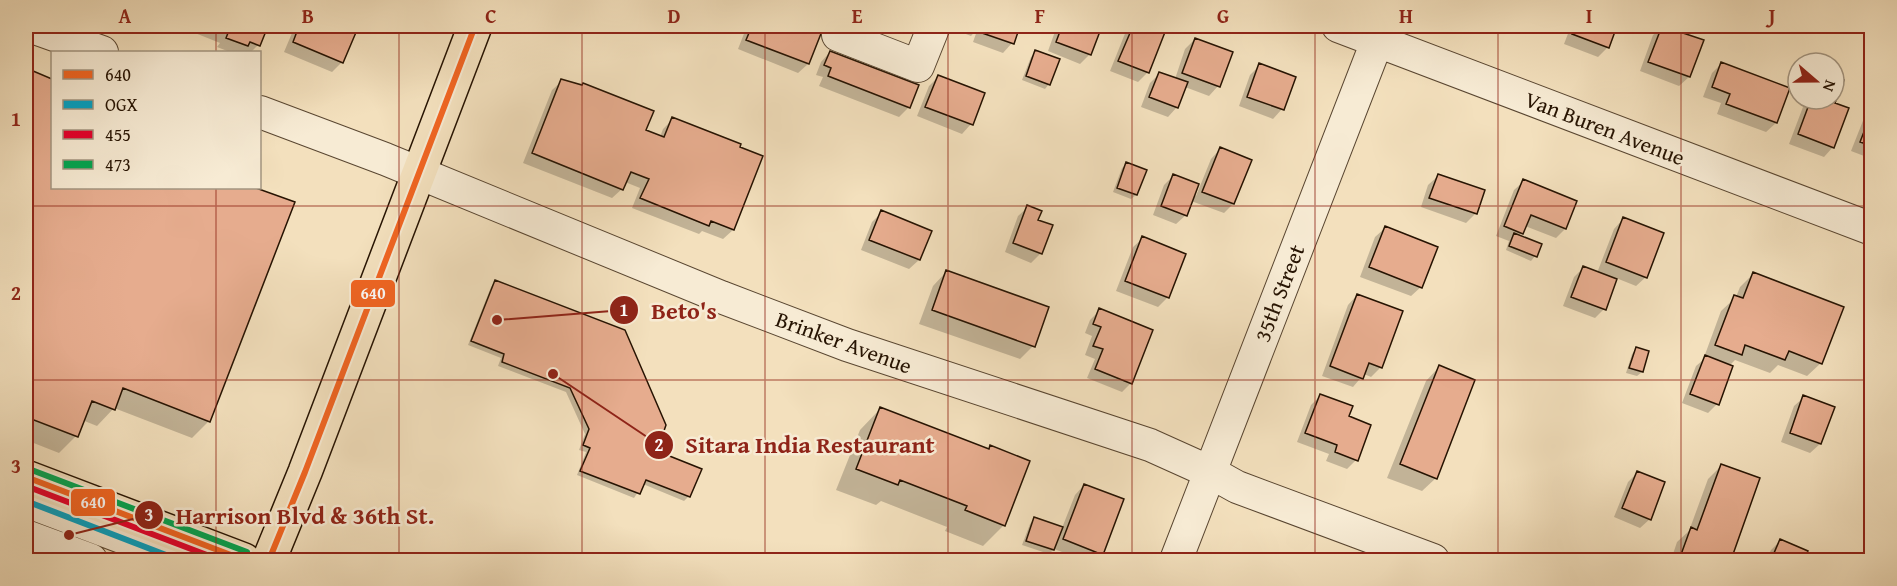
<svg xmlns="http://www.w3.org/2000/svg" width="1897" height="586" viewBox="0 0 1897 586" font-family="'Gentium Book Plus',serif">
	<rect width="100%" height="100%" fill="#f3e0bd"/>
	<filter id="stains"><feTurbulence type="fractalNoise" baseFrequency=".00333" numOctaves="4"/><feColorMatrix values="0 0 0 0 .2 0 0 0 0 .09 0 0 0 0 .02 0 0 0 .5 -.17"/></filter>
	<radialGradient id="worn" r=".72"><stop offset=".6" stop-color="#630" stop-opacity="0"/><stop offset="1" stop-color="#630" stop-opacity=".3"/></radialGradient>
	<path fill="#0003" d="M192 26H266L258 45 251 52H230L217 47 220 43 190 31Z
		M295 26H342L355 30 342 62 332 72 284 52Z
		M747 26H823L808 64 798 73 738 49Z
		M948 26H1019L1012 43 1003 53 973 42 978 28 971 36 948 27Z
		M1057 26H1100L1090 54 1080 64 1048 51Z
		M1128 26H1160L1165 28 1148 72 1138 82 1110 71Z
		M1571 26H1616L1607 48 1598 57 1564 44Z
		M1640 26H1664L1702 41 1689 77 1679 86 1640 71 1653 35 1657 32Z
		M1195 39 1218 86 1209 96 1185 87 1177 107 1168 117 1141 107 1150 83 1160 73 1175 79 1185 49Z
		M830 52 909 107 899 117 819 86 823 77 816 75 821 62Z
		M1036 52 1049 84 1045 89 1022 80 1031 57Z
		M1721 64 1788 89 1776 123 1766 132 1717 114 1721 103 1703 97 1712 73Z
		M1260 65 1294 78 1282 109 1273 119 1239 106 1250 75Z
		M26 70 52 80V188H252L293 203 209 421 192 438 114 408 97 426 82 420 76 436 59 453 26 440Z
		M938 77 971 124 962 134 917 116 929 86Z
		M1834 78 1842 81 1833 104V147L1824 157 1789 144 1806 99H1834Z
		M562 81 644 130 660 137 663 129 673 119 733 230 723 239 702 231 699 234 632 208 640 188 625 182 622 189 612 198 523 163 552 90Z
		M1872 98V159L1851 151Z
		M1220 149 1233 204 1224 213 1191 201 1186 215 1176 224 1153 215 1164 185 1173 176 1196 196 1211 159Z
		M1127 164 1145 171 1136 195 1131 199 1113 192 1122 168Z
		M1438 176 1476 213 1466 223 1421 207 1428 185Z
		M1524 181 1565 229 1556 238 1525 226 1519 236 1535 256 1531 261 1506 250 1509 241 1496 236 1514 190Z
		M1028 207 1036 220 1041 253 1031 263 1005 252 1018 216Z
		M882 212 930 232 919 260 909 269 861 250 872 222Z
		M1623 219 1646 277 1636 286 1616 278 1604 309 1595 318 1563 306 1574 277 1583 268 1597 273 1614 229Z
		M1385 228 1421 287 1411 296 1360 277 1375 237Z
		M1143 238 1184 254 1167 298 1158 307 1116 291 1133 247Z
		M946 272 1033 346 1020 359 919 324 933 286Z
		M1753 274 1821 363 1807 376 1778 365 1770 373 1735 360 1729 366 1717 404 1708 413 1682 403 1696 366 1703 360 1721 311 1736 297 1740 287Z
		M495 282 655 452 689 496 684 501 643 484 634 498 577 475 586 452 579 450 585 434 566 392 498 366 501 358 468 345 491 287Z
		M1357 295 1401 312 1380 368 1371 377 1364 374 1353 387 1322 376 1348 305Z
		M1100 310 1131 383 1122 392 1087 378 1095 359 1085 355 1092 336 1085 333 1090 320Z
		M1636 349 1642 372 1637 376 1626 373 1632 354Z
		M1439 367 1436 478 1422 491 1387 478 1426 381Z
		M1320 396 1347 417 1356 460 1347 469 1326 461 1329 454 1297 442 1311 405Z
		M1804 397 1833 408 1820 444 1810 453 1781 442 1794 406Z
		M880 409 987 450 991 447 1004 525 983 546 945 531 947 527 881 501 876 505 836 490 860 430Z
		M1721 466 1758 479 1729 560H1671L1677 542 1689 531 1708 479Z
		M1637 473 1650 519 1640 528 1614 517 1628 482Z
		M1084 485 1102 554 1095 560H1084L1054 549 1049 554 1022 545 1030 524 1034 519 1062 528 1075 495Z
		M48 522 89 537 85 548 44 526Z
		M1780 541 1806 551 1802 560H1766L1771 550Z"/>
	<path fill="#e6ac8e" stroke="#261302" stroke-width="1.5" d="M208 26H268L260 46 250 42 248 46 226 38 228 33Z
		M299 26H346L357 30 343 63 293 42Z
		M752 26H824L809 64 746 40Z
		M984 26H1020L1014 44 982 33Z
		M1062 26H1102L1091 55 1056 42Z
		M1133 26 1167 27 1149 73 1118 61Z
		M1576 26H1617L1609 48 1572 34Z
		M1662 26 1704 40 1690 77 1648 62Z
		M1195 38 1233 52 1220 87 1182 73Z
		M1035 50 1060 59 1050 85 1026 76Z
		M830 51 919 85 910 108 828 76 831 68 824 65Z
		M1721 62 1790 88 1777 123 1726 104 1730 94 1712 87Z
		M1259 63 1296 77 1284 110 1247 97Z
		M26 68 52 79V188H256L295 202 210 422 123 388 115 410 92 401 78 437 26 417V198L32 180 26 177Z
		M1159 72 1188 82 1178 108 1149 97Z
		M938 75 985 93 973 125 925 107Z
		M1834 77 1844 80 1835 103 1849 108 1834 148 1798 134 1811 99H1834Z
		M561 79 582 85 583 83 654 111 646 130 664 137 672 117 741 144 740 147 763 156 734 230 711 221 709 226 640 198 649 179 636 174 631 172 623 190 532 153Z
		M1872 111V146L1860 142Z
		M1220 147 1252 160 1234 204 1202 192Z
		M1126 162 1147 170 1137 195 1117 188Z
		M1173 174 1199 184 1187 216 1161 206Z
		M1438 174 1485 190 1477 214 1429 198Z
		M1523 179 1577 201 1566 229 1531 215 1523 234 1504 226Z
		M1027 205 1042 211 1038 220 1053 225 1042 254 1013 243Z
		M881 210 932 231 920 260 869 240Z
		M1623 217 1664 233 1647 278 1606 262Z
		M1385 226 1438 247 1422 288 1369 267Z
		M1514 233 1542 244 1537 257 1509 246Z
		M1142 236 1186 254 1169 298 1125 281Z
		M1583 266 1617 279 1606 310 1571 297Z
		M946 270 1049 307 1035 347 932 310Z
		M1753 272 1844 307 1822 364 1789 351 1785 360 1745 345 1742 355 1715 345 1734 295 1743 298Z
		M495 280 625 330 666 425 657 451 702 469 690 497 646 480 640 494 580 471 590 448 583 445 589 429 570 388 502 362 504 354 471 341Z
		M1357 294 1403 311 1382 368 1369 363 1363 379 1330 366Z
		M1099 308 1153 330 1132 384 1095 369 1103 349 1093 346 1101 327 1093 324Z
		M1636 347 1649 351 1643 372 1629 368Z
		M1705 355 1733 366 1719 405 1690 394Z
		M1439 365 1475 380 1437 479 1400 464Z
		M1320 394 1353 406 1349 416 1371 425 1358 461 1335 452 1337 445 1305 433Z
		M1803 395 1835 407 1821 444 1790 433Z
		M880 407 989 449 990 445 1030 461 1005 526 965 510 967 506 900 480 898 485 856 469Z
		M1721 464 1760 478 1731 560H1679L1691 527 1697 530Z
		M1637 471 1665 482 1651 520 1622 508Z
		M1084 484 1124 499 1103 555 1063 539Z
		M1034 517 1063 527 1054 550 1026 541Z
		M1780 539 1808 551 1804 560H1771Z"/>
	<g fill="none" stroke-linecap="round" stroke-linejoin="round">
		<defs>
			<path id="minor" d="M29 26 102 52
				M1338 26 1872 229
				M838 35 918 66 934 26
				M260 112 385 159 721 297 847 345 1150 445 1210 472 1237 487 1433 560
				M26 501 164 553 179 560
				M26 536 91 560
				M1176 560 1383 26"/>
			<path id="major" d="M26 477 244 560
				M269 560 305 472 475 26"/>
		</defs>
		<use href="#minor" stroke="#594631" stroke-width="34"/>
		<use href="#major" stroke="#261302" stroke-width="36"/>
		<use href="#minor" stroke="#f7ebd4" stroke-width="32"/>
		<use href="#major" stroke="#f3e0bd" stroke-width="33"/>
		<defs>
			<path id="bus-1" d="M26 477 244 560
				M269 560 305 472 475 26"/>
			<path id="bus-2" d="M26 501 179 560"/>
			<path id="bus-3" d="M26 486 220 560"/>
			<path id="bus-4" d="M29 469 247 552"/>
		</defs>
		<use href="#bus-1" stroke="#f7ebd4" stroke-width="10"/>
		<use href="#bus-2" stroke="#f7ebd4" stroke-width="10"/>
		<use href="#bus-3" stroke="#f7ebd4" stroke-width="10"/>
		<use href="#bus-4" stroke="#f7ebd4" stroke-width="10"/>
		<use href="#bus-1" stroke="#f26522" stroke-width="6"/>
		<use href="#bus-2" stroke="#02a2c4" stroke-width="6"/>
		<use href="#bus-3" stroke="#e4002b" stroke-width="6"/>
		<use href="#bus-4" stroke="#00a651" stroke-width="6"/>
	</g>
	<path fill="none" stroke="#8f2418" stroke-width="1.5" stroke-opacity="0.55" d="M216 26V52M399 26V560M582 26V560M765 26V560M948 26V560M1132 26V560M1315 26V560M1498 26V560M1681 26V560M216 188V560M26 206H1872M26 380H1872"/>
	<g text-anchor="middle" stroke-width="5" stroke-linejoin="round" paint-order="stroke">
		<g font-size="22" fill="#261302" stroke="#f7ebd4">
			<text transform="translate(1605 128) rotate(21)" y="8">Van Buren Avenue</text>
			<text transform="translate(1279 293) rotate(-69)" y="8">35th Street</text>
			<text transform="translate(844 342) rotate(20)" y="8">Brinker Avenue</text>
		</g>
	</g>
	<path fill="none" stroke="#8f2418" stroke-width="2" d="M497 320L624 310M553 374L659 445M69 535L149 515"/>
	<g fill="#8f2418" stroke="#f7ebd4" stroke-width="2">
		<circle cx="497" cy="320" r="6"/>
		<circle cx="553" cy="374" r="6"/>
		<circle cx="69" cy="535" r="6"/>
		<circle cx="624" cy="310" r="15"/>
		<circle cx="659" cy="445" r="15"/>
		<circle cx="149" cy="515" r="15"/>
	</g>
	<g font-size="18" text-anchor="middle" font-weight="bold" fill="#fff">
		<text x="624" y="316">1</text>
		<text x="659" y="451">2</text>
		<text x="149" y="521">3</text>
	</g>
	<g font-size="24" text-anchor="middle" font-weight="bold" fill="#8f2418" stroke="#f7ebd4" stroke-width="5" stroke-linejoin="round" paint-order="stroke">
		<text x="684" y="319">Beto's</text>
		<text x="810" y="453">Sitara India Restaurant</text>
		<text x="305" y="524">Harrison Blvd &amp; 36th St.</text>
	</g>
	<g stroke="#f7ebd4" stroke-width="2">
		<rect x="350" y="279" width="46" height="29" rx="6" fill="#f26522"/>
		<rect x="70" y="488" width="46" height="29" rx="6" fill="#f26522"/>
	</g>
	<g font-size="16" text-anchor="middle" font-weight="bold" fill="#fff">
		<text x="373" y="299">640</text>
		<text x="93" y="508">640</text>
	</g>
	<rect width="1897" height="586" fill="none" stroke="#f3e0bd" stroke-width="66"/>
	<rect x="51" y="51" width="210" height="138" fill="#f7ebd4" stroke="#a39580" stroke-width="1.5"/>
	<rect x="63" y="70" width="30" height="9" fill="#f26522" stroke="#a39580" stroke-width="1.5"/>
	<text x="105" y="81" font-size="18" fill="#261302">640</text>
	<rect x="63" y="100" width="30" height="9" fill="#02a2c4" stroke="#a39580" stroke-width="1.5"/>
	<text x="105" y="111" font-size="18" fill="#261302">OGX</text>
	<rect x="63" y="130" width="30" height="9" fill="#e4002b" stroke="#a39580" stroke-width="1.5"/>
	<text x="105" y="141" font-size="18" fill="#261302">455</text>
	<rect x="63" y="160" width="30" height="9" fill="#00a651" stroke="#a39580" stroke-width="1.5"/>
	<text x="105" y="171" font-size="18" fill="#261302">473</text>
	<g transform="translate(1816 81) rotate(110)"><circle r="28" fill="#f7ebd4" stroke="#a39580" stroke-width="1.5"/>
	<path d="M0-4.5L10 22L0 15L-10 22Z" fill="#8f2418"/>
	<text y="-9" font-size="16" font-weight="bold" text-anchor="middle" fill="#261302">N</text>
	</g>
	<rect x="33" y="33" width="1831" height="520" fill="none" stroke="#8f2418" stroke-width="2"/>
	<g font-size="20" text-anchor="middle" font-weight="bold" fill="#8f2418">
		<text x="125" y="23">A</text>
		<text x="308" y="23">B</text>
		<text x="491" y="23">C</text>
		<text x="674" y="23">D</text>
		<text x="857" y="23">E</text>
		<text x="1040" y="23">F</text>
		<text x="1223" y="23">G</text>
		<text x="1406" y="23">H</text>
		<text x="1589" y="23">I</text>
		<text x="1772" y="23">J</text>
		<text x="16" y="126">1</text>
		<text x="16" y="300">2</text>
		<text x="16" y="473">3</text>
	</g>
	<rect width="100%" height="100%" filter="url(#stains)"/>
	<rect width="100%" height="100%" fill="url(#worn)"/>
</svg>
